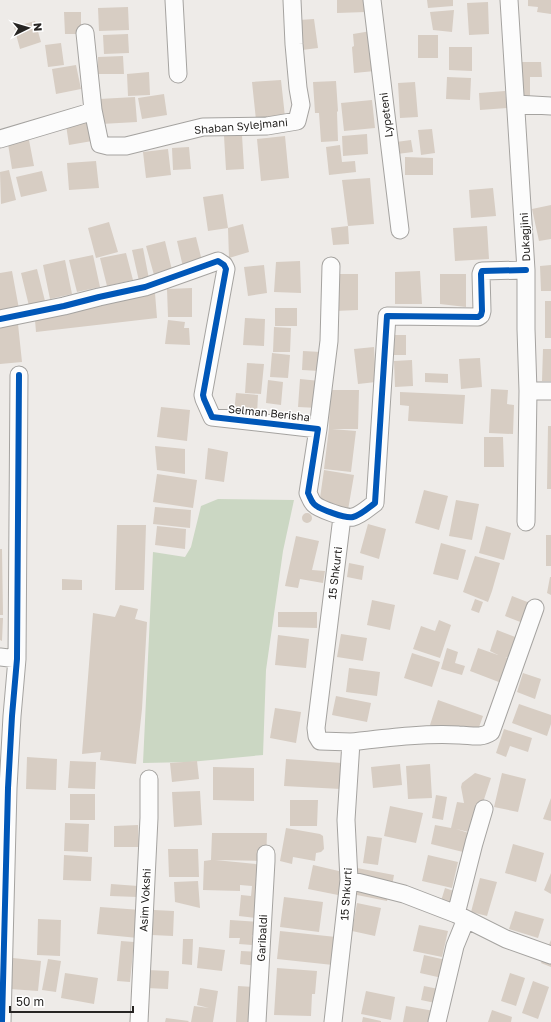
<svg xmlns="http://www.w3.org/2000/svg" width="551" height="1022" viewBox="0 0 551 1022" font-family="'Golos Text',sans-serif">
	<rect width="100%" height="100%" fill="#eeebe8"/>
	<path fill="#cbd7c3" d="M218 499 294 500 283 551 266 670 263 755 190 762 143 763 153 552 185 557 191 547 201 506Z"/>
	<path fill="#d7cdc3" d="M337 0H365L366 12 337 13Z
		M427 0H453V6L428 8Z
		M528 0H551V14L537 12 538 7 528 6Z
		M488 2 489 34 469 35 467 3Z
		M128 7 129 30 99 31 98 8Z
		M454 10 452 32 433 30 430 12Z
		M64 12H81V34H65Z
		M314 19 318 48 302 50 299 20Z
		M35 21 41 42 20 49 14 27Z
		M371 31 375 71 354 73 352 47 354 46 353 34Z
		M128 34 129 53 104 54 103 35Z
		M418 35H438V58H418Z
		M61 43 64 65 48 67 45 45Z
		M449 47H472V71L449 70Z
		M123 56 124 74H98V57Z
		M519 62H541L542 77H530V99H520Z
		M76 65 81 89 56 94 52 69Z
		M149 72 150 95 128 96 127 74Z
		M447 77 471 78 470 100 446 99Z
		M281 80 285 117 256 120 252 82Z
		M336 81 338 111 337 112 338 141 321 142 319 113H315L313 82Z
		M415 82 418 117 400 118 398 83Z
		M505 91 507 108 480 110 479 93Z
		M164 94 167 115 142 119 138 98Z
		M135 97 137 122 101 124 99 99Z
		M372 100 375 128 344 131 341 103Z
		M89 121 92 141 69 145 66 125Z
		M432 129 435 153 421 155 418 130Z
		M367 134 368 154 343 156 342 136Z
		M242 135 244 169 226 170 224 136Z
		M285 136 289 178 261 181 257 139Z
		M29 140 34 166 12 169 8 144Z
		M411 140 413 152 397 154 396 142Z
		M340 145 342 162 355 161 356 172 329 175 326 147Z
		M189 147 191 169 173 170 172 148Z
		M168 149 171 175 146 178 143 152Z
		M405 157 433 158V175H405Z
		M96 161 99 188 69 190 67 163Z
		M9 170 16 200 1 204 0 172Z
		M42 171 47 191 21 197 16 177Z
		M370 178 374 224 348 226 342 180Z
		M493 188 496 216 471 218 469 190Z
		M223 194 228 228 208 231 203 197Z
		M551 205V239L539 241 532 209Z
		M109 222 118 252 96 258 88 228Z
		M243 224 249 252 229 258 228 228Z
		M348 226 349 244 333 245 331 228Z
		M487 226 489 259 455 261 453 228Z
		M196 237 202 261 183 267 177 241Z
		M165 241 172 270 154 275 146 246Z
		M143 248 149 279 139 281 132 250Z
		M126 253 133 280 107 286 100 258Z
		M93 255 100 287 77 292 69 260Z
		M65 260 72 294 50 299 43 265Z
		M300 261 301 293 274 292 276 262Z
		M264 265 267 293 248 296 244 267Z
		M551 265V291H541L540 266Z
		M37 269 45 301 29 306 21 273Z
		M12 271 19 309 0 312V273Z
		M420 271 422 304H395V272Z
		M335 274H358V310L335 311Z
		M440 274H466V307L440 304Z
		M192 288V317H168L167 289Z
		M155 293 157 318 36 332 35 320Z
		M545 301H551V338H545Z
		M275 308H297V326H275Z
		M245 318 265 319 264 346 243 345Z
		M168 320 185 322 184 328H189L190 345 165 344Z
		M18 324 22 362 0 364V326Z
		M274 327 291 328 290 352H273Z
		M393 335H406V355H393Z
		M374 347 376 382 358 384 354 349Z
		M543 349H551V381H542Z
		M303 351 321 352 320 371 302 370Z
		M272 353 290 355 288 378 270 377Z
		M480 358 482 387 461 389 459 359Z
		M412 360 413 386 395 387 394 361Z
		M247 363 264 364 261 394 245 393Z
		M425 373 448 374V383L425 382Z
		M300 379 320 381 318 408 298 407Z
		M268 380 283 382 281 405 266 403Z
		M491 389 508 390 507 404 514 405 513 434 489 433Z
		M330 390H359L358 429H332L356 431 351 472 324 469 329 428Z
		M400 392 465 395 463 424 408 421 409 406 400 405Z
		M236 393 258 395 257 414 234 413Z
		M161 407 190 410 187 441 157 437Z
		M548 426H551V489H547Z
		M484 437H503L504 467H484Z
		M155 446 185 449V474L157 470Z
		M208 448 228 452 224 482 205 479Z
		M324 470 354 475 348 510 319 505Z
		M157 474 197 480 193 508 153 502Z
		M424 490 448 496 439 530 415 523Z
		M456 500 479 504 472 540 449 536Z
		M155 507 191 510 190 528 153 524Z
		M302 518a5 5 0 1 1 10 0a5 5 0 1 1-10 0Z
		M368 524 386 529 379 559 360 553Z
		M117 525H146L144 590H115Z
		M157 526 186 529 185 549 155 545Z
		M486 526 511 533 504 560 479 553Z
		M546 535H551V566H546Z
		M296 536 319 541 312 570 325 571 323 583 300 579 298 588 285 586Z
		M441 543 466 550 458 580 433 574Z
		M0 549H2L3 615H0Z
		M475 556 500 563 492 591 488 602 463 592Z
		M349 563 364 566 362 580 347 577Z
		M550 577H551V595L547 593Z
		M62 579 82 580V590H62Z
		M512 596 530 603 523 623 505 616Z
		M475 599 483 602 479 613 471 610Z
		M372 600 395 605 390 630 367 625Z
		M120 605 138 609 135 619 147 622 142 709 136 764 100 760 101 752 82 754 93 613 115 617Z
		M278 612H317V628L278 627Z
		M0 618H3L2 641 0 640Z
		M439 620 451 625 440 658 413 649 421 626 435 631Z
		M497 630 531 643 524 663 505 657 513 661 504 684 470 671 478 648 498 655 490 651Z
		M341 634 367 638 363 661 337 657Z
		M278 635 309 639 306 668 275 665Z
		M447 648 458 652 455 663 465 666 462 675 441 669Z
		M412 653 440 662 432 687 404 678Z
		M349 668 380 672 377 696 346 692Z
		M523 673 541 679 535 699 517 692Z
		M336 696 371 703 367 722 332 715Z
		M438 700 483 716 474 741 430 725Z
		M519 704 551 715V724L547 736 512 723Z
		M275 708 301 712 296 743 270 738Z
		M504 729 532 738 528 752 510 746 506 757 496 753Z
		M27 757 57 759 56 790 26 789Z
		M286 759 342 763 341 789 284 786Z
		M70 761 96 762 95 789 68 788Z
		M197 761 199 779 172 782 170 763Z
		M400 764 402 785 373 788 371 767Z
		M430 764 432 798 408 799 406 766Z
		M213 767 254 768V801L213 800Z
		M475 773 491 778 473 833 456 829 472 834 467 853 431 844 435 825 451 828 457 802 464 803 461 787 462 783Z
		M502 773 526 779 518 812 494 807Z
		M200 791 202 825 174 827 172 792Z
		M70 794H95V820H70Z
		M436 795 447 797 443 820 432 818Z
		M551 798V821L543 819Z
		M290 800H318L317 826H290Z
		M390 806 423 813 416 843 384 836Z
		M65 823 89 824 88 852 64 851Z
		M138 825 139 847H114V826Z
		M286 828 320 834 323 836 324 849 321 852 316 853 315 861 293 857 292 864 280 861Z
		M212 833H267L266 861 215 860 265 865 256 918 239 916 241 895 251 896 252 886 240 885V891L203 890 204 861 211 860Z
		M367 836 382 838 378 865 363 863Z
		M513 844 544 853 536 882 505 873Z
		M168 849H198L199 877H169Z
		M64 855 92 857 91 881 63 880Z
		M428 855 458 862 452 888 422 881Z
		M313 865 343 872 338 895 308 889Z
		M357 868 394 875 392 886 390 885 387 901 352 894Z
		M551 873V894L544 890Z
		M480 878 497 882 487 916 471 912Z
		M198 881 200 908 175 902 174 882Z
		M111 884 138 886V897L110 896Z
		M445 888 457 892 450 918 437 914Z
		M284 897 323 902 319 932 280 927Z
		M357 903 381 908 375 936 352 931Z
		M100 907 141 910 138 938 97 934Z
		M154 910 174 911 173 936 152 935Z
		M515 911 544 919 538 938 509 929Z
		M38 919 61 920 60 956 37 955Z
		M230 920 259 922 258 935H252V945L239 944 240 938H229Z
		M419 925 448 931 442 957 413 951Z
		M280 931 336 937 333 965 277 959Z
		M183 939H193L192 965 182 964Z
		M551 940V967L541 963Z
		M121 941 134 942 130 982 117 981Z
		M199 947 225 950 222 971 197 968Z
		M241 951 260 952 259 966 240 964Z
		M424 955 446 960 442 978 420 973Z
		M13 958 41 961 38 991 10 989Z
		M48 959 61 961 56 992 42 990Z
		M277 968 317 971 315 994H312L311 1016 274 1015Z
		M147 970 169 971 168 989 146 988Z
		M65 973 98 978 94 1004 61 998Z
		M510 973 525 978 516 1006 501 1001Z
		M533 981 549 987 538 1019 522 1013Z
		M238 986 254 987 252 1022H236Z
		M424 986 443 990 440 1004 421 1000Z
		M200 988 218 991 213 1022H191L194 1006 209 1008 197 1005Z
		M366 991 395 997 391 1020 361 1014Z
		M406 1006 434 1011 431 1022H403Z
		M492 1010 512 1017 511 1022H488Z
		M363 1017 381 1021V1022H362Z
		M166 1018 189 1021 188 1022H165Z"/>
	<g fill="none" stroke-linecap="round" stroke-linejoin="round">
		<defs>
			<path id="street" d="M174 0 178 74
				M372 0 400 230
				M509 0 526 270V329L528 391 526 522
				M85 33 93 110
				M516 104 551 106
				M0 139 84 114 93 110 100 144 108 146H126L203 127 267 126 297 121 301 105 298 88 294 44 292 0
				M0 319 64 306 99 297 145 287 218 261 224 265 226 269 203 395 204 399 212 417 318 429 308 493C310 497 311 501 314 504 319 509 346 519 353 517 361 515 368 508 375 503L387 316 478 317 481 315 482 311 481 274 482 271 526 270
				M528 391H551
				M318 429 329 341 331 266
				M0 657 17 659
				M351 742C386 738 424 733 459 735 471 735 480 739 491 732L535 608
				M349 880 404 894 456 914 506 939 551 955
				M456 914 474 843 484 809
				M2 1022 8 788 12 716 17 659 19 375
				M139 1022 149 818V779
				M257 1022 266 861V854
				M333 1022 349 880 346 820 351 742 320 741 317 736 316 728 342 517
				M437 1022 455 946 466 919"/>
		</defs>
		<use href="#street" stroke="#a5a3a0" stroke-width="19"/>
		<use href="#street" stroke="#fcfcfc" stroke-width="17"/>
		<defs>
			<path id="cycleway" d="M0 319 64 306 99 297 145 287 218 261 224 265 226 269 203 395 204 399 212 417 318 429 308 493C310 497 311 501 314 504 319 509 346 519 353 517 361 515 368 508 375 503L387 316 478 317 481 315 482 311 481 274 482 271 526 270
				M2 1022 8 788 12 716 17 659 19 375"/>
		</defs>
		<use href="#cycleway" stroke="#fff" stroke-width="8"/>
		<use href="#cycleway" stroke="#0057b8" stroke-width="6"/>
	</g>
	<g text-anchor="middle" stroke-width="3" stroke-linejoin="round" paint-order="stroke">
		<g font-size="11" fill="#272523" stroke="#fff">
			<text transform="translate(386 115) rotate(-97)" y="4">Lypeteni</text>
			<text transform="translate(241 126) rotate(-5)" y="4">Shaban Sylejmani</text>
			<text transform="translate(525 237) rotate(-93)" y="4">Dukagjini</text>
			<text transform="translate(269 413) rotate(6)" y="4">Selman Berisha</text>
			<text transform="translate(335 573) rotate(-83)" y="4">15 Shkurti</text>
			<text transform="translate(346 894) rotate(-86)" y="4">15 Shkurti</text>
			<text transform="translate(145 900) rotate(-87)" y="4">Asim Vokshi</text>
			<text transform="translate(262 938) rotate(-87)" y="4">Garibaldi</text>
		</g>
	</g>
	<g transform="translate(28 28) rotate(85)" stroke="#ffffff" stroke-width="3" paint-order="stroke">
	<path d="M0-3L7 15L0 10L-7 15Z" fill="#272523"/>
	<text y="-6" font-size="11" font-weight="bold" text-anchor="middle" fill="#272523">N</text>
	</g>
	<path d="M10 1006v6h123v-6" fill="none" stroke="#272523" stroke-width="2"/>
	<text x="16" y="1006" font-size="12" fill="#272523" stroke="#ffffff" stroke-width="3" paint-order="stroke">50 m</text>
</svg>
